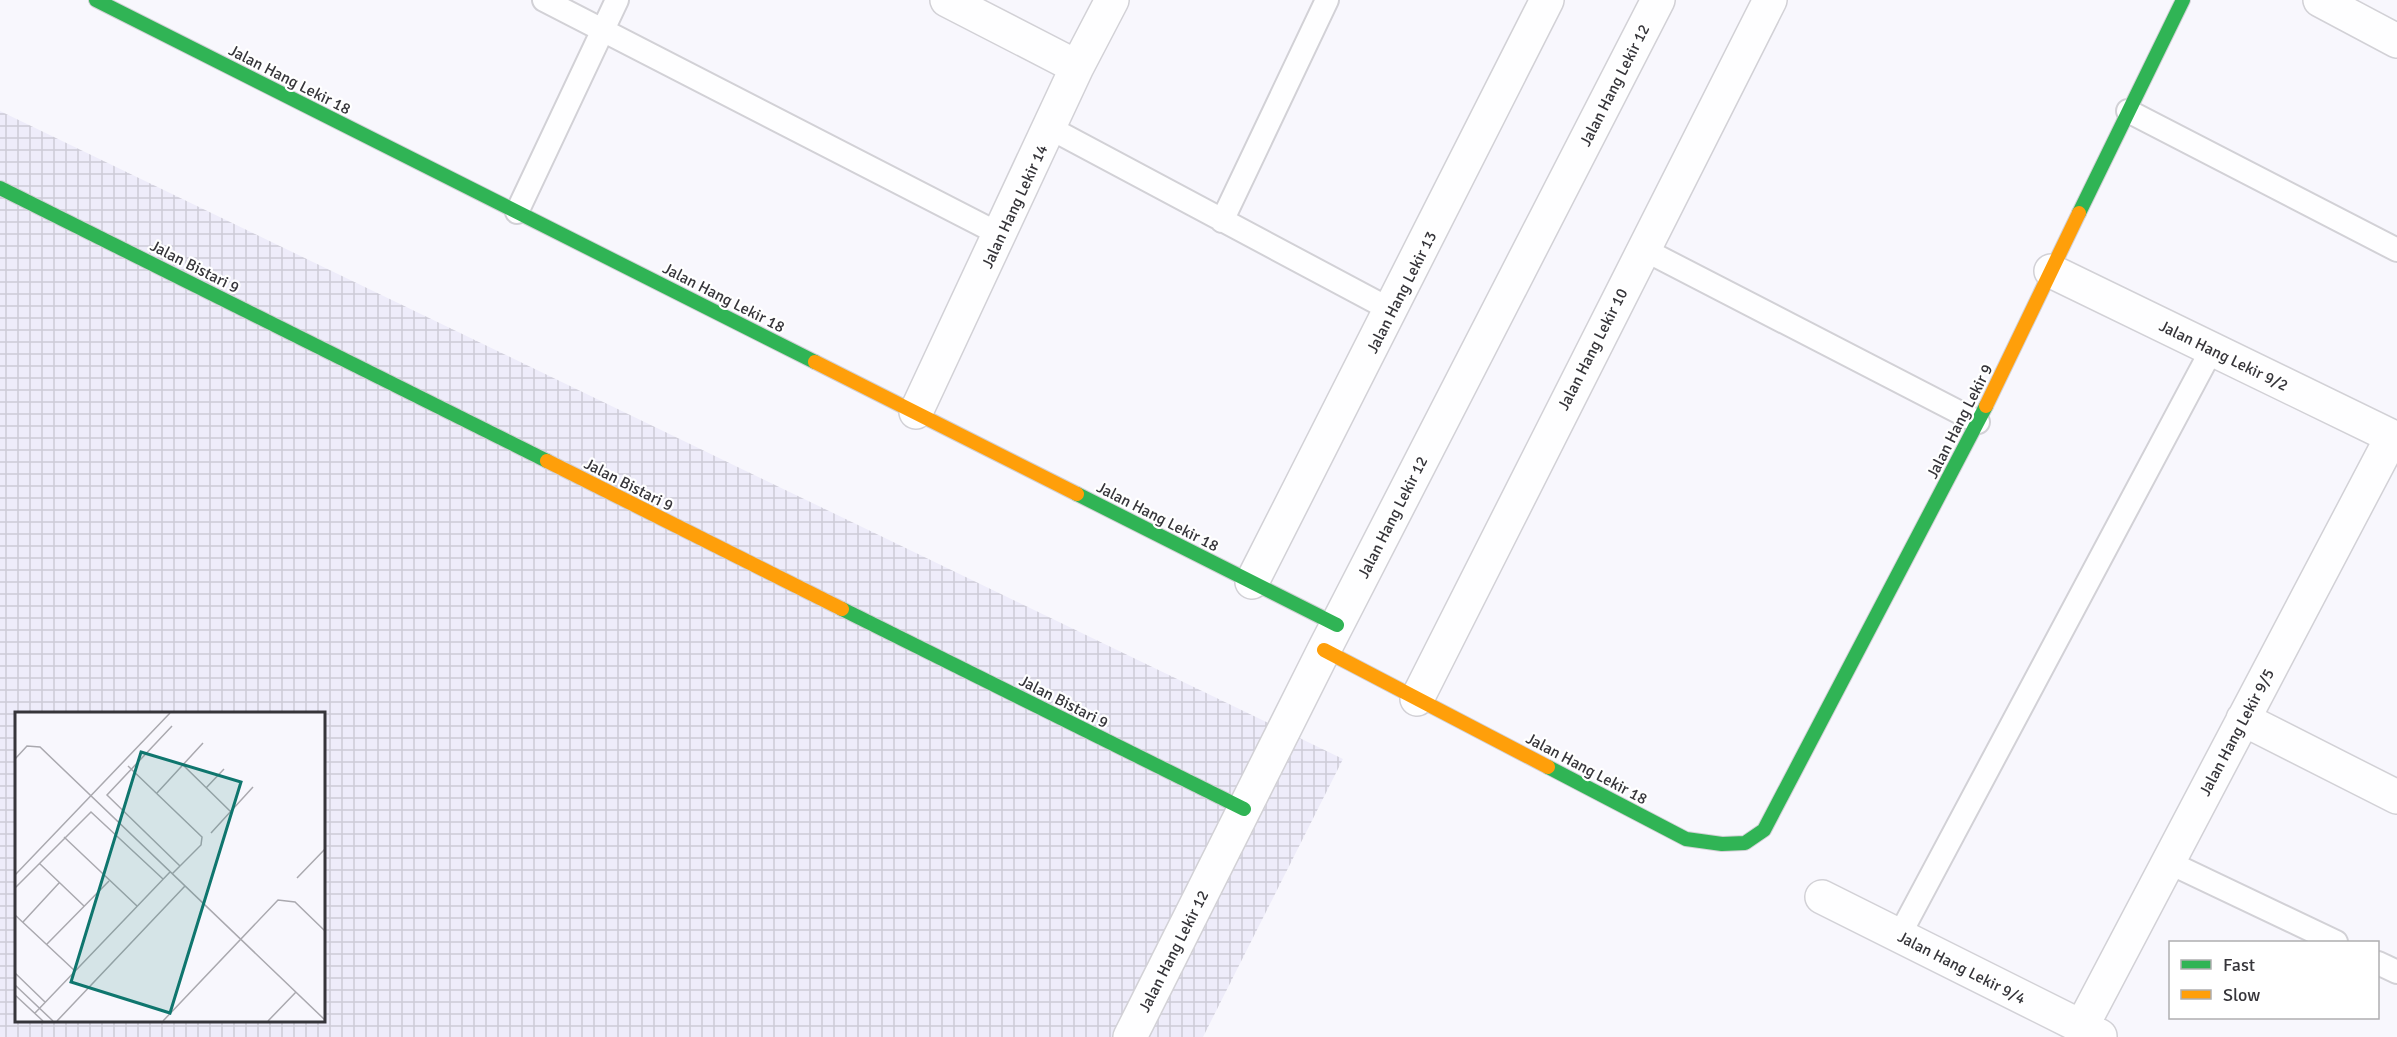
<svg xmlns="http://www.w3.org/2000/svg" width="2397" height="1037" viewBox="0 0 2397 1037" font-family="Signika,sans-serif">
	<defs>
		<pattern id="industrial-grid" width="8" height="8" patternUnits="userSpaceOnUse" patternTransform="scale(1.5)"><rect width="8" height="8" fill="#eeecfa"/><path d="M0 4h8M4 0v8" fill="none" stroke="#cdcbd7"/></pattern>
	</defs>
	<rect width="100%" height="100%" fill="#f8f7fd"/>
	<path fill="url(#industrial-grid)" fill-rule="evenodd" d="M0 111 1343 759 1203 1037H0ZM16 713H324V1020H16Z"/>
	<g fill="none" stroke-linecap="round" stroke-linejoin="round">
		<defs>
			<path id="lane" d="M544 0 1001 235
				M2128 111 2397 250
				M1050 128 1391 310
				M517 212 617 0
				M1222 221 1327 0
				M1643 249 1978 422
				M2168 862 2336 942
				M1899 936 2212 349
				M2378 963 2397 972"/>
			<path id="street" d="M947 0 1077 67
				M2320 0 2397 41
				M2051 271 2397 439
				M916 412 1077 67 1112 0
				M1252 582 1547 0
				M1417 699 1770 0
				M2243 719 2397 797
				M1822 897 2100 1036
				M2081 1028 2392 437
				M1130 1037 1324 650 1658 0"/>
			<path id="fast" d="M96 0 815 362
				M0 188 547 461
				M2079 213 2183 0
				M1077 494 1337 625
				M842 609 1244 809
				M1548 767 1686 839 1722 844 1745 843 1764 830 1986 406"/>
			<path id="slow" d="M815 362 1077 494
				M1986 406 2079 213
				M547 461 842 609
				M1324 650 1548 767"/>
		</defs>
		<use href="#lane" stroke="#d2d1d6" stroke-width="26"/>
		<use href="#street" stroke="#d2d1d6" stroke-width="36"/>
		<use href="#fast" stroke="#d2d1d6" stroke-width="16"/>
		<use href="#slow" stroke="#d2d1d6" stroke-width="16"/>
		<use href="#lane" stroke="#fefeff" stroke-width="22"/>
		<use href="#street" stroke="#fefeff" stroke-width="33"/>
		<use href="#fast" stroke="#30b455" stroke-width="14"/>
		<use href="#slow" stroke="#ff9f0a" stroke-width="14"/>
	</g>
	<g text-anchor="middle" stroke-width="4.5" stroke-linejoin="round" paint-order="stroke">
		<g font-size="16" fill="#36353a" stroke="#fff">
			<text transform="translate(290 79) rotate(27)" y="6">Jalan Hang Lekir 18</text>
			<text transform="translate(1614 85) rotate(-63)" y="6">Jalan Hang Lekir 12</text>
			<text transform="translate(1014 206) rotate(-65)" y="6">Jalan Hang Lekir 14</text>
			<text transform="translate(195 266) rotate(27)" y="6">Jalan Bistari 9</text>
			<text transform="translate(1401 292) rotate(-63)" y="6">Jalan Hang Lekir 13</text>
			<text transform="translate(724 297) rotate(27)" y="6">Jalan Hang Lekir 18</text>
			<text transform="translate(1592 349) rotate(-63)" y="6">Jalan Hang Lekir 10</text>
			<text transform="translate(2224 355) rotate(26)" y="6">Jalan Hang Lekir 9/2</text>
			<text transform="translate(1959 421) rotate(-63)" y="6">Jalan Hang Lekir 9</text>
			<text transform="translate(629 484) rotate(27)" y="6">Jalan Bistari 9</text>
			<text transform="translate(1158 516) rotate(27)" y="6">Jalan Hang Lekir 18</text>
			<text transform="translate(1392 517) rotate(-63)" y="6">Jalan Hang Lekir 12</text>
			<text transform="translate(1064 701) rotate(27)" y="6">Jalan Bistari 9</text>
			<text transform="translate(2236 732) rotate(-62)" y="6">Jalan Hang Lekir 9/5</text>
			<text transform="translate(1587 768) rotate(28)" y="6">Jalan Hang Lekir 18</text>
			<text transform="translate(1173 951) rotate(-63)" y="6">Jalan Hang Lekir 12</text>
			<text transform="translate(1962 967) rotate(27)" y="6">Jalan Hang Lekir 9/4</text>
		</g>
	</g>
	<g transform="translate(15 712)">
		<rect width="310" height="310" fill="#f8f7fd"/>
		<path fill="none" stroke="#aaa9af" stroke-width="1.5" d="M157 14 92 83 165 154M0 47 12 34 25 35 310 308M168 53 216 100M113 54 187 125 186 133 157 162M191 76 209 57M142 81 188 31M196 121 238 75M49 125 122 194M24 151 69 194M0 163 155 1M282 166 310 137M0 176 76 100 148 167M0 203 60 259M8 210 44 171M32 232 94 169M0 261 30 290M0 273 38 309M0 283 28 309M20 301 155 160M42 309 170 174M148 309 263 188 280 190 310 219M253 309 281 280"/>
		<path fill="#0f766e" fill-opacity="0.15" stroke="#0f766e" stroke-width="3" d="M126 40 226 70 155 301 56 270Z"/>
		<rect width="310" height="310" fill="none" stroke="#36353a" stroke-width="3"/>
	</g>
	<rect x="2169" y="941" width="210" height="78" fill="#ffffff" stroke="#afaeb0" stroke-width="1.5"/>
	<rect x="2181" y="960" width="30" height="9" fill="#30b455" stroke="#afaeb0" stroke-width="1.5"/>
	<text x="2223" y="971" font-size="18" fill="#36353a">Fast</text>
	<rect x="2181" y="990" width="30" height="9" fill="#ff9f0a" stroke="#afaeb0" stroke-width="1.5"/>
	<text x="2223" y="1001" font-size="18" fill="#36353a">Slow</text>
</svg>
